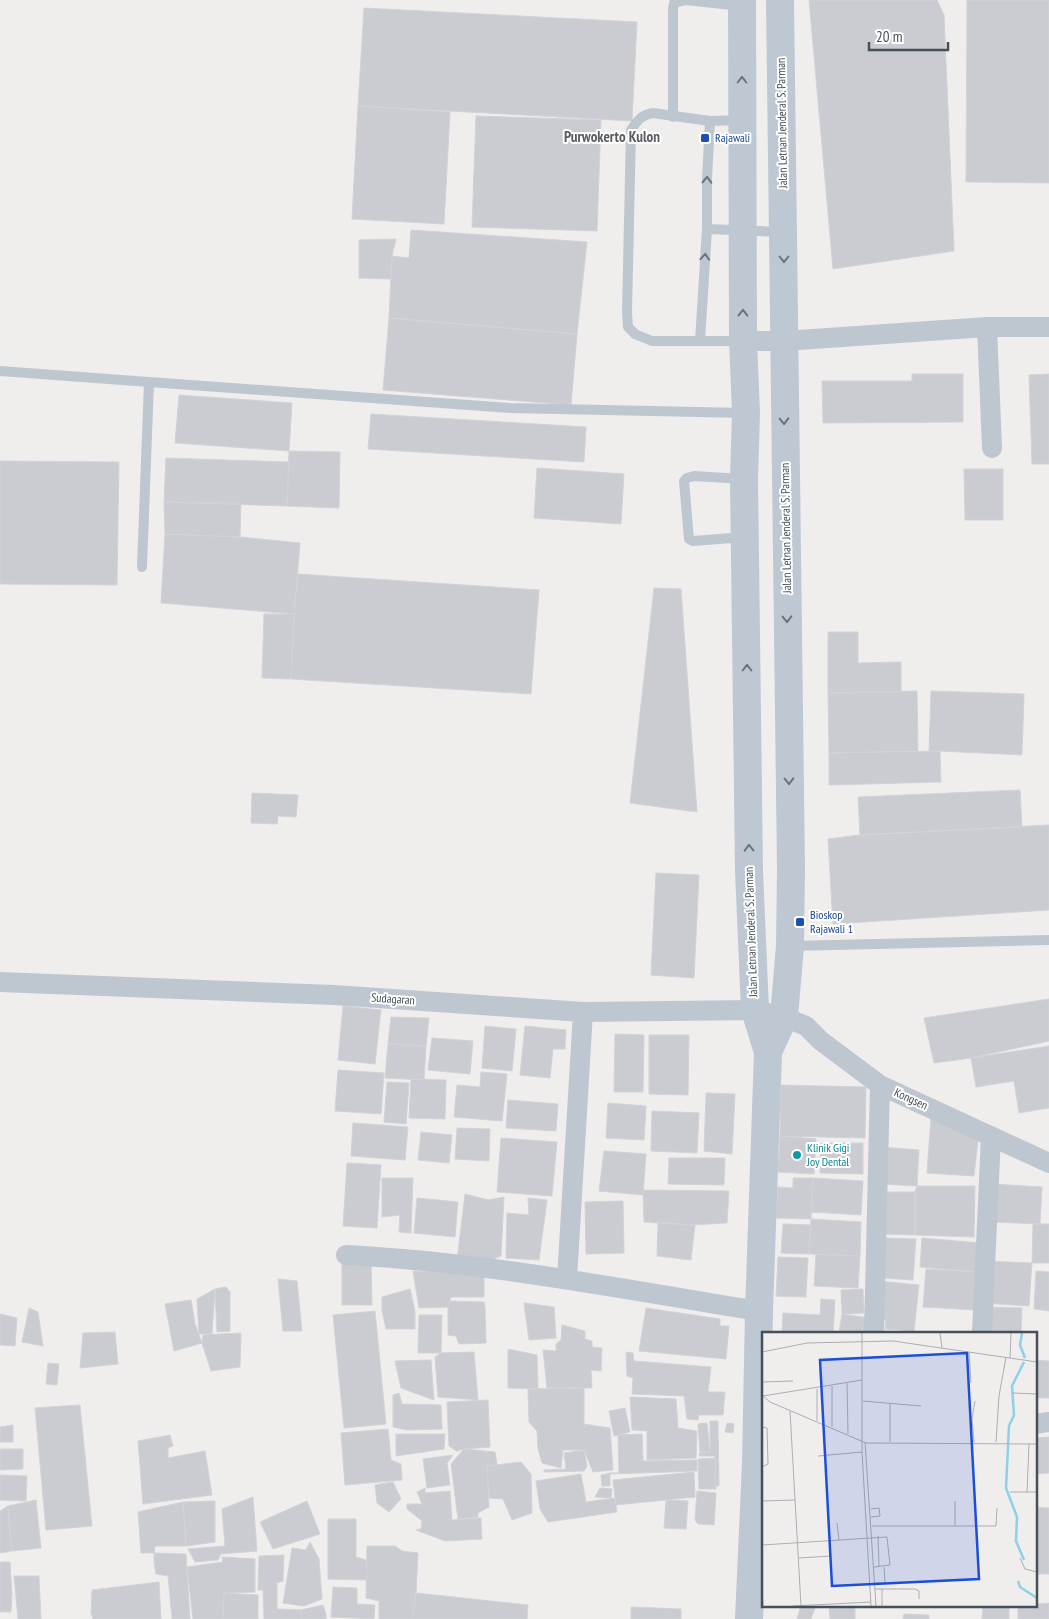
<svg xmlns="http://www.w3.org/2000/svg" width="1049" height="1619" viewBox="0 0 1049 1619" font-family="'PT Sans Narrow',sans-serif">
	<rect width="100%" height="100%" fill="#f0eded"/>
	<path fill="#caccd2" stroke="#d1d3d8" d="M809 0H937L944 15 954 251 833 269Z
		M967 0H1049V183L966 182Z
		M364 8 637 22 632 121 358 106Z
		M358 106 450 112 444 224 352 219Z
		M476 116 601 120 597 231 472 227Z
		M411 230 587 242 577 334 389 318 392 256 409 258Z
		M396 239 392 256 391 279 359 278V240Z
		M389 318 577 334 571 405 383 390Z
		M912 374H963V422L823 423 822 381H912Z
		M1049 374V464H1032L1029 375Z
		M179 395 292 403 289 451 175 443Z
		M371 414 586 427 584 462 368 449Z
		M289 451 340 452 339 508 287 506Z
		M166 458 289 462 287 506 164 502Z
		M0 461 119 462 117 585 0 584Z
		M537 468 624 474 621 524 534 518Z
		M964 469H1003V520H965Z
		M164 502 241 503 240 537 165 534Z
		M165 534 240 537 300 543 294 614 161 603Z
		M298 574 539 590 531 694 291 679 294 614Z
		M654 588 681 589 697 812 630 803Z
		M264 614H294L291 679 262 678Z
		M828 632H858V663L901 662V692L828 693Z
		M917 691 918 751 829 753 828 693Z
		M931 691 1024 694 1022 755 940 751 929 752Z
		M940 751 941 782 829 785V753Z
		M1020 790 1022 827 860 835 858 797Z
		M252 793 298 795 296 817 278 816 277 824 251 823Z
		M1049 825V910L833 924 828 839 860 835Z
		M656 873 699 875 694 978 651 975Z
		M1049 999V1041L971 1058 934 1063 924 1018Z
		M343 1006 381 1010 375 1064 338 1060Z
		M391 1017 429 1018 426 1046 388 1044Z
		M485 1026 516 1029 512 1071 482 1068Z
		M525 1026 566 1030 565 1049H553L550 1078 520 1075Z
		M615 1034 644 1035 643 1092H614Z
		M649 1035H689L688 1095 649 1094Z
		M432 1038 473 1041 470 1074 428 1070Z
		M388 1044 426 1046 424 1080 385 1078Z
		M1049 1046V1108L1019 1113 1014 1081 976 1087 971 1058Z
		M338 1070 384 1073 381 1114 335 1111Z
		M481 1072 507 1074 502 1121 454 1117 457 1085 480 1087Z
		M411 1079 446 1080 445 1119 409 1118Z
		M387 1082 409 1083 406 1124 384 1122Z
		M781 1085 866 1087 865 1138 780 1136Z
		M706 1093 735 1094 732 1154 704 1151Z
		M508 1100 558 1104 556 1131 506 1128Z
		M608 1103 646 1106 644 1140 606 1138Z
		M652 1111 699 1113 697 1153 651 1151Z
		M931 1117 978 1140 974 1176 927 1173Z
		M353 1123 408 1127 405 1160 351 1156Z
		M457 1128 490 1129 489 1161 455 1159Z
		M421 1132 452 1135 449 1163 418 1160Z
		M780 1136 816 1139 814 1174 778 1172Z
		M501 1138 557 1142 552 1196 497 1192Z
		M821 1143H863V1174L820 1173Z
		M881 1147 919 1150 917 1186 880 1184Z
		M604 1151 646 1154 643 1195 599 1191Z
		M669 1158H725L724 1185 668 1184Z
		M347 1163 381 1165 377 1228 343 1226Z
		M382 1178H413L411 1233 399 1232 400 1215 382 1217Z
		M793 1178H813L811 1219 776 1218 778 1187 793 1188Z
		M813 1178 863 1181 861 1215 811 1212Z
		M993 1184 1042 1187 1040 1224 991 1222Z
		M917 1186H975L974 1237 915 1235V1192Z
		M643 1190 729 1191 727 1223 689 1225 644 1222Z
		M881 1192H915V1235L880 1234Z
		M465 1194 488 1200 504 1197 501 1256 478 1265 457 1261Z
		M417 1198 458 1202 455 1237 414 1233Z
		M528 1198 547 1200 539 1260 506 1258 507 1213 529 1215Z
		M623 1201 624 1253 586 1254 585 1202Z
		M811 1219 861 1222 860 1256 809 1254Z
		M658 1222 695 1225 691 1260 657 1256Z
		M783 1224 811 1225 809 1254 781 1253Z
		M1033 1224H1049V1263H1032Z
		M885 1238 916 1239 913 1280 883 1278Z
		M922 1238 981 1243 978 1272 920 1267Z
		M816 1254 860 1256 858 1288 814 1286Z
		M778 1257 808 1258 806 1297 776 1296Z
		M342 1261H371L372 1305H342Z
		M986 1261 1032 1263 1029 1306 983 1303Z
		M926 1269 978 1272 976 1310 923 1307Z
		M413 1271 484 1273V1297H451L448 1307 419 1308Z
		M1036 1271 1049 1272V1311L1034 1309Z
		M278 1279 297 1281 302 1331H283Z
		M879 1281 919 1285 914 1331 885 1329 886 1320 875 1318Z
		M226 1287 230 1292V1331L217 1332 215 1289Z
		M215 1289 212 1334H199L197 1299Z
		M410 1289 415 1311V1329H386L382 1310V1297Z
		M863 1289 864 1313 842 1314 841 1290Z
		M821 1299 835 1300 833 1333H782L783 1313 820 1315Z
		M191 1300 195 1324 202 1343 174 1351 165 1304Z
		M450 1301 484 1302 485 1307 486 1343 459 1344 456 1336 448 1335V1307Z
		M524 1303 554 1307 556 1338 529 1340Z
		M988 1307 1022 1308 1021 1333 988 1332Z
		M29 1308 38 1312 43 1346 22 1342Z
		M646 1308 720 1319V1326H729L726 1359 639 1351Z
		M375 1311 386 1424 344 1428 333 1315Z
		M0 1314 17 1318 15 1346 0 1345Z
		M842 1314 869 1318 868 1333H839Z
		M419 1315H442L441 1353H418Z
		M562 1325 585 1331V1339L592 1341V1347L602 1348 601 1371 591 1370 592 1388H547L543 1350 556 1351V1344L561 1340Z
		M115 1332 118 1364 80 1368 83 1333Z
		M241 1333 240 1367 211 1371 202 1343 203 1335Z
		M508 1349 537 1355 538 1389 508 1388Z
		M474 1352 478 1400 438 1397 435 1357 441 1353Z
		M626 1352 633 1353 634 1361 711 1367 708 1392H725L723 1415H699L698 1420 687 1419 684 1396 632 1394 633 1378 627 1376Z
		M431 1360 434 1400 401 1388 395 1361Z
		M1035 1360 1049 1361V1398H1035Z
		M48 1363 59 1364 57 1385 46 1384Z
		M584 1388V1424L610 1428 613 1470 593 1472 584 1450H563L561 1468 542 1463 538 1449 537 1431 529 1422 528 1389Z
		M399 1393 402 1404 441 1405 442 1429 407 1430 393 1427V1395Z
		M630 1397 676 1399 678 1428 697 1431 696 1458 647 1460V1431L632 1430Z
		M488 1400 490 1447 464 1449 456 1451 449 1446 447 1402Z
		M80 1405 92 1526 46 1530 35 1408Z
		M625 1408 630 1432 614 1436 609 1411Z
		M710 1421H718L719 1486H715V1456H699L700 1452H710Z
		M707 1423 710 1452H700L698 1424Z
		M727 1423 734 1424 733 1433 725 1432Z
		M13 1425V1442H0V1427Z
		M388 1429 391 1460 401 1464 402 1480 345 1485 341 1433Z
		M396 1434H445L444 1449 396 1456Z
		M642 1434 643 1461 697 1460V1471L610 1474V1486H602L601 1475 610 1473H619L618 1435Z
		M170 1435 173 1446 168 1448V1458L205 1451 212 1495 143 1504 138 1441Z
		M1049 1437V1473L1035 1474V1438Z
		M0 1449H23V1469L0 1470Z
		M464 1449 495 1452 497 1465 487 1466 489 1507 478 1513V1517L458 1519 451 1464Z
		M584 1450 587 1466 584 1471 544 1472V1470L566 1469 564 1453Z
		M453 1455 447 1463 450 1485 427 1488 423 1459Z
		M715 1458 716 1489H699L698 1459Z
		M521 1462 531 1474 532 1513 512 1520 503 1499 489 1498 487 1466Z
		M694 1472 695 1497 616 1505 613 1480Z
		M581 1474 586 1502 615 1498 617 1512 548 1522 540 1509 536 1481Z
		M0 1475 27 1476 26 1501 0 1500Z
		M393 1482 401 1499 389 1512 377 1503 375 1485Z
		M425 1488V1493L450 1491 452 1520 481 1518 482 1539 445 1541 416 1530 421 1529 422 1521 407 1509V1504H422L417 1492Z
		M600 1488 612 1489 611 1498 595 1497Z
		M697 1491 716 1493 714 1525 698 1524 695 1520Z
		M253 1497 257 1551 221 1554 218 1560 195 1562 188 1549 225 1546 222 1509Z
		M36 1500 41 1548 12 1551 8 1506Z
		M666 1500 688 1501 686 1529 664 1528Z
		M215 1501V1542L186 1546 183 1502Z
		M307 1501 320 1534 273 1549 260 1522Z
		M183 1502 186 1546H155L154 1553H141L138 1512Z
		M8 1506 12 1551 0 1553V1511Z
		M1035 1507 1049 1508V1574H1035Z
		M328 1519H356V1557L366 1560 367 1580 328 1579Z
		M310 1542 319 1559 322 1599 304 1606 283 1603 292 1548 306 1550Z
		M367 1546H395L402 1551 418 1553 416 1593 412 1619H379V1601L366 1598Z
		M154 1553 186 1554 190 1619H172L168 1576 156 1574 154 1563Z
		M284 1555 283 1581 277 1583V1609L301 1610 302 1619H264L263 1590H258L259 1556Z
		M222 1557 255 1559V1592L224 1593 223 1619H193L187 1567 223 1562Z
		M0 1562H10L12 1593 11 1612H0Z
		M14 1576H39L41 1619H18Z
		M159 1582 161 1619H93L91 1613 92 1590Z
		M333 1587 357 1588V1604L375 1605 374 1619 331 1617Z
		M224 1593 258 1595V1619H223Z
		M416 1593 528 1605 527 1619H412Z
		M1049 1603V1619H1018V1605H1035V1604Z
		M323 1605 326 1614V1619H302L301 1610Z
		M801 1605H816L811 1619H797Z
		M829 1605H855V1619H830Z
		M983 1605H1009V1619H982Z
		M631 1607 681 1609V1619H631Z
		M904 1614 929 1615V1619H903Z"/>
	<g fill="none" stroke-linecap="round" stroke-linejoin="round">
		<path stroke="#bec7cf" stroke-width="10" d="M673 117V9L674 3 686 0 741 6
			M741 120 710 121 653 113C641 115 637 121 631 130L627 312 628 327 635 334 652 341H742
			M707 229 781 232
			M700 341 707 229V179L710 121
			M0 371 149 382
			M743 479 694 476 687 478 684 481 689 539 693 541 745 537
			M142 567 149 382 510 408 745 413
			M790 946 1049 940"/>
		<path stroke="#bec7cf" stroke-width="20" d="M987 327 992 448
			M743 341H784L987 327H1049
			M0 982 334 995 583 1012 755 1010 784 1017 806 1026 821 1041 880 1085 1049 1163
			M346 1255C485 1262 622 1289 759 1311
			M567 1279 583 1012
			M874 1333 880 1085
			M982 1333 991 1136
			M1035 1424 1049 1422"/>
		<path stroke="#bec8d3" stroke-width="28" d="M742 0 743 341 746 413 744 479 749 871 755 1010 768 1052 759 1311 756 1464 749 1619
			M768 1052 784 1017 790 946 791 870 780 0"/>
	</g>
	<defs><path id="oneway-chevron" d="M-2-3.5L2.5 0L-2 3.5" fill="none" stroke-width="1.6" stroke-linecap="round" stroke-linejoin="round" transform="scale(1.25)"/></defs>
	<g stroke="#6a747e">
		<use href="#oneway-chevron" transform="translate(742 80) rotate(-90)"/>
		<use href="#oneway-chevron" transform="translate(784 259) rotate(90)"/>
		<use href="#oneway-chevron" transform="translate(743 313) rotate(-89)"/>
		<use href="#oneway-chevron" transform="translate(784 421) rotate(89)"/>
		<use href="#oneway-chevron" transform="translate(787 619) rotate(89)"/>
		<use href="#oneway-chevron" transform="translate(747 668) rotate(-90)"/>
		<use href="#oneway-chevron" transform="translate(789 781) rotate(89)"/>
		<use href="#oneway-chevron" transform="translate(749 848) rotate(-91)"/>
	</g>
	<g stroke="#6a747c">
		<use href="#oneway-chevron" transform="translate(707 180) rotate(-89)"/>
		<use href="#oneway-chevron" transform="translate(705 257) rotate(-86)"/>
	</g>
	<g fill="#1a4fb4" stroke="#fff" stroke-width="2">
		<rect x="700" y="133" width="10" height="10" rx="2.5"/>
		<rect x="795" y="917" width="10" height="10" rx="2.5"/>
	</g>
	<circle fill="#0f9aa8" stroke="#fff" stroke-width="2" cx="797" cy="1155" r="5"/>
	<g text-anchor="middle" stroke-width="4" stroke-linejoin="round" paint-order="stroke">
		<g font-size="12" fill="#465059" stroke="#fff">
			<text transform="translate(782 123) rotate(-91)" y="4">Jalan Letnan Jenderal S. Parman</text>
			<text transform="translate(786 528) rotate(-91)" y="4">Jalan Letnan Jenderal S. Parman</text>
			<text transform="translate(751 932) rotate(-92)" y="4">Jalan Letnan Jenderal S. Parman</text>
			<text transform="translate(393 999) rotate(4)" y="4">Sudagaran</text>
			<text transform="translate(911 1099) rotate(25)" y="4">Kongsen</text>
		</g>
		<g font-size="12" fill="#164399" stroke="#fff" text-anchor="start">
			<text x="715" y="142">Rajawali</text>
			<text x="810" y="919">Bioskop<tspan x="810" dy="14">Rajawali 1</tspan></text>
		</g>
		<g font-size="12" fill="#0d838f" stroke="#fff" text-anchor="start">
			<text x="807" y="1152">Klinik Gigi<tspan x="807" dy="14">Joy Dental</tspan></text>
		</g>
		<g font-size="15" font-weight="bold" fill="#5a5d62" stroke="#fff">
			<text x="612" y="142">Purwokerto Kulon</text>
		</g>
	</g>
	<g transform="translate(762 1332)">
		<rect width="275" height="275" fill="#f0eded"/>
		<path fill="none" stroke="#8cd1e7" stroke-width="2.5" d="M260 1 258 13 263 26M262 228 254 209 255 185 244 156 247 94 252 83 250 54 262 30M256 249 258 255 275 266"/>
		<path fill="none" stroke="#acaeb2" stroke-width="1" d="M100 1V120L109 274M178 1 180 16M0 20 45 11 131 9 275 30M207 20 209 51M248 26 249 1M0 50 31 49M85 51 86 102M70 54V95M55 57V89M251 61 275 62M0 63 8 70 104 111 275 112M1 64 100 48M101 69 159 74M28 79 39 274M0 95 5 96 6 132 0 135M103 110 114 274M128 110V72M212 110 210 87 213 69M234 110 237 64 244 25M56 124 100 120M248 160H275M265 160 267 112M0 169 33 168M109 177 117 176 118 184 109 185M75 191 77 208M110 194H193V169M193 194H234L235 176M116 204 117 235M0 213 125 205 128 233 112 235M37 226 69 224M258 226 263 237 275 240M113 251H123L122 235M0 253 1 274M113 257H153L157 259V267M120 257V274M31 274 109 270"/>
		<path fill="#1d4ed8" fill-opacity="0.15" stroke="#1d4ed8" stroke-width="2.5" d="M205 21 217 247 70 254 58 28Z"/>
		<rect width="275" height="275" fill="none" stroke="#465059" stroke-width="2.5"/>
	</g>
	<path d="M869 42v8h79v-8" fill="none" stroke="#465059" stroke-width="2.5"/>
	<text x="876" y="42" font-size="15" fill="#465059" stroke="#ffffff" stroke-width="4" paint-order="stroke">20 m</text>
</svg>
